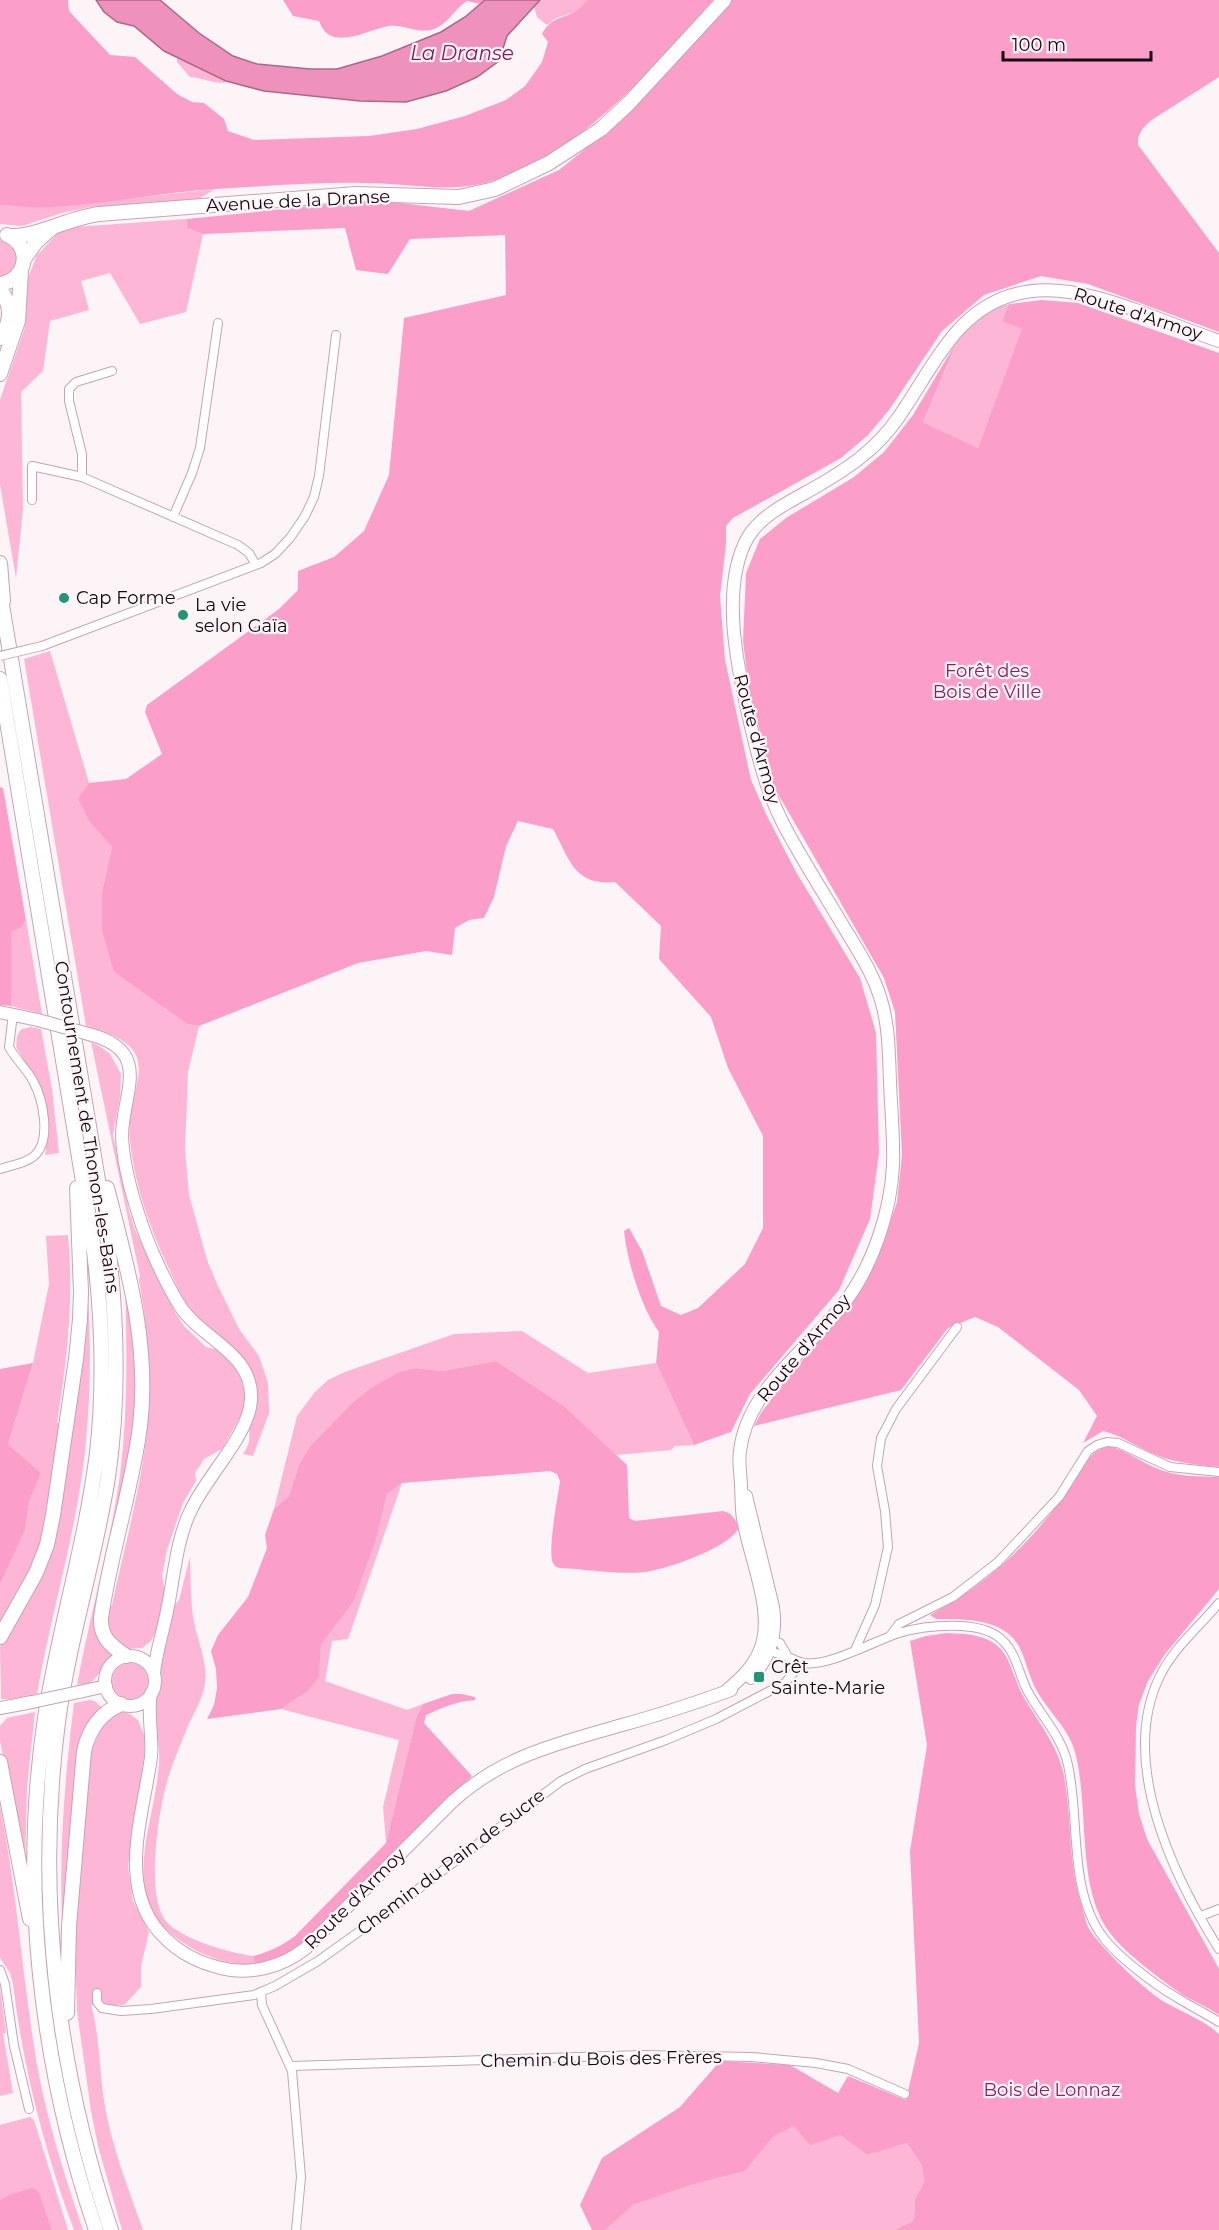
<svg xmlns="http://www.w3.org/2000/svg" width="1219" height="2230" viewBox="0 0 1219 2230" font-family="Montserrat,sans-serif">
	<rect width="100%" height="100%" fill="#fcf4f7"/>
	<path fill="#fdb6d5" d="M540 0H588L575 12 556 18 547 25 537 17 534 7Z
		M177 58 226 81 224 83C212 83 202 78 190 77L177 62Z
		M215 189 197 200 90 207 62 213 22 226 0 224V205L53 207Z
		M187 219V228L203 234 186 312 140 324 110 273 81 281 89 310 50 321 43 371 21 392 23 509 16 578 0 485V400L25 327 27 280 37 255 61 230 74 227Z
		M0 240C24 245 22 271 0 277Z
		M1009 304 1002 321 1023 328 978 448 923 422 957 341C971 320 986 311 1009 304Z
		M50 651 89 783 79 799 89 821 112 847 102 892 114 972 187 1024 199 1026 188 1072 185 1150 189 1195 207 1260 218 1286 239 1329 259 1356 268 1383 269 1413 253 1456 243 1454C252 1441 248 1439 250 1425 251 1420 254 1416 255 1412 259 1399 258 1384 252 1372 240 1345 209 1333 192 1311 182 1299 176 1284 170 1271 150 1229 135 1187 130 1141 124 1083 174 1050 86 1026L24 659Z
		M26 920 42 1014 11 1006V932L21 926Z
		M31 1027 41 1029 52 1089 59 1153 45 1155 47 1138 33 1075 16 1047 17 1037 19 1032 22 1029Z
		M91 1042 101 1047 110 1054 121 1074 120 1096 113 1135 129 1211 135 1230 176 1314 184 1326 206 1347 219 1350 228 1357 242 1377 246 1400 243 1412 222 1449 204 1459 195 1473 196 1481 183 1503 167 1550 162 1575 165 1592 157 1629 151 1641 142 1648 127 1649 119 1646 106 1627 108 1610 112 1605C124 1548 141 1489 147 1430 152 1380 148 1330 139 1280L140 1276Z
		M68 1235C74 1299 67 1360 57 1423L60 1424 46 1517 39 1548 34 1563 0 1625V1585L25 1530 29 1502 41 1473 8 1444 33 1363 49 1284 46 1236Z
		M125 1284 137 1348 136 1414 98 1616 115 1654C105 1661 96 1683 86 1685 83 1685 80 1684 77 1685 90 1615 110 1546 120 1475 128 1411 127 1348 125 1284Z
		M85 1296H88C92 1360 90 1424 80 1488 69 1557 49 1624 37 1694L10 1699H1L0 1647 33 1590Z
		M522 1331 588 1373 656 1363 694 1445 675 1446 671 1450 616 1455 564 1406 496 1361 443 1371 416 1368 372 1387 354 1401 310 1446 299 1464 289 1496 274 1509 297 1416 315 1392 328 1380 345 1372 454 1334Z
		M402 1483 348 1639 332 1641 325 1681 407 1710 423 1704 417 1715 386 1843 383 1807 399 1740 281 1709 308 1691 319 1677 321 1645 354 1601 376 1540 387 1494Z
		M190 1557C191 1577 190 1597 193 1616 196 1639 208 1660 205 1683 203 1699 194 1712 188 1726 182 1741 175 1757 170 1772 159 1803 145 1893 165 1920 180 1939 230 1953 253 1956L255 1965C228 1965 204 1957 182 1942 114 1896 156 1826 159 1762 161 1743 152 1722 154 1703 155 1697 159 1692 160 1686 160 1681 159 1677 159 1672 159 1658 170 1622 174 1606L179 1600Z
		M112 1681a18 18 0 1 1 36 0a18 18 0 1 1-36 0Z
		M91 1700 96 1702 103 1709 94 1718 64 1922 62 1921C59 1847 65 1776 74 1703Z
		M120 1711 130 1714 138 1720 145 1737 144 1757 128 1866 133 1901 149 1932 141 1966V1987L124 2005H91C100 2036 99 2069 104 2101 111 2145 128 2188 143 2230H122L98 2146 91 2111 77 2011 75 1945 91 1750 102 1727V1723Z
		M35 1712 27 1787 25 1863 0 1741V1726L7 1718Z
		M0 1806C17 1890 22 1975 36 2059 46 2118 64 2174 83 2230H74C44 2150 23 2067 13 1984L10 1973 0 1958Z
		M0 1988 6 2033 3 2034 13 2093 0 2096Z
		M30 2117 34 2120 68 2230H52L39 2192 9 2195 0 2200V2125Z
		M794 2126 840 2135 867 2155 907 2143 922 2166 924 2182 915 2199 914 2220 894 2230H605L633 2205 691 2185 745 2171 773 2137Z"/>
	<path fill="#fc9eca" d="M0 0H68L69 11 110 55 135 57 177 94 192 102 204 103 224 119 228 131 254 140 369 136 417 129 465 116 506 100 525 86 542 62 548 42 542 34C550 19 559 19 573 13 578 10 583 4 588 0H713C653 68 594 139 509 175 457 197 418 183 366 183 316 182 266 186 216 189 162 192 109 204 54 207 36 208 18 206 0 205Z
		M283 0H485L480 4 467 1C454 9 447 26 431 30 417 33 402 24 389 26 366 30 330 53 319 21L293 16Z
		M732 0H1219V77L1150 121C1142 129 1137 134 1138 145L1219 253V332L1088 284 1041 276 984 295 942 331 889 410 868 435 841 458 733 518 726 526V544L720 596 725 660 751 780 766 814 796 872 860 978 876 1033 879 1153 870 1219 839 1290 750 1394 731 1432 694 1445 656 1363 659 1332C641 1308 627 1260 624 1231L629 1228 642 1251 661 1306 681 1315 698 1308 745 1264 763 1228V1136L728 1068 711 1017 659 959 661 926 615 882C574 886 570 860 553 829L518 821 506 846 494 897 484 918 469 920 455 928 452 955 426 951 358 963 199 1026 187 1024 114 972 102 930V892L112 847 89 821 78 799 89 783 126 779 162 754 145 712 147 705 279 609 298 590V571L334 557 364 531 389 475 404 318 506 295 505 235 410 239 388 274 356 270 345 228 203 234 187 228V219L342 203 383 201 469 211 559 170 579 154 637 104Z
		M1042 300 1078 303 1219 353V1467C1199 1465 1178 1463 1159 1456 1139 1449 1124 1436 1103 1431L1083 1443 1097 1416 1079 1390 998 1327 975 1317 948 1328 901 1390 754 1426 761 1413 788 1377 852 1302 877 1260 897 1202 902 1155 895 1012 884 978 774 787 749 689 743 641 746 573 760 539 786 518 854 477 884 452 913 415 957 341 923 422 978 448 1022 329 1002 321 1009 304Z
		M0 787 3 788 26 920 21 927 11 932V1006L0 1005Z
		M496 1361 564 1406 627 1465 629 1518 635 1521 723 1511C732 1513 735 1519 739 1527 732 1547 665 1570 644 1572 620 1575 586 1569 560 1568 557 1567 555 1567 553 1563 547 1552 558 1496 560 1481L557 1474 550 1471 402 1483 387 1494 376 1540 354 1601 321 1645 319 1677 308 1691 281 1709 207 1719 214 1705 217 1688 216 1669 211 1651 218 1635 248 1597 267 1548 265 1535 274 1509 289 1496 299 1464 310 1446 354 1401 372 1387 400 1372 416 1368 443 1371Z
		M33 1363 8 1444 41 1473 29 1502 25 1530 0 1585V1369Z
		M1110 1446C1127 1451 1141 1462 1158 1469 1177 1477 1199 1476 1219 1477V1589L1165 1654 1148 1681 1139 1704 1136 1726 1135 1785 1139 1814 1147 1839 1219 1969V2015C1208 2007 1195 2002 1183 1995 1160 1979 1120 1950 1105 1926 1077 1879 1089 1804 1075 1752 1069 1729 1048 1711 1037 1691 1030 1679 1027 1665 1022 1653 1009 1618 967 1619 936 1619L930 1615C985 1585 1032 1543 1067 1491 1080 1473 1086 1451 1110 1446Z
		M947 1633C970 1634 995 1635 1007 1658 1013 1670 1016 1683 1023 1696 1038 1722 1058 1745 1064 1776 1072 1820 1068 1865 1082 1907 1084 1914 1086 1923 1089 1929 1101 1948 1148 1994 1168 2004 1186 2014 1203 2020 1219 2034V2230H894L914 2220 915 2199 924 2182 922 2166 907 2143 867 2155 840 2135 810 2145 794 2126 773 2137 745 2171 691 2185 633 2205 605 2230H592L580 2205 602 2158 680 2107 720 2061 790 2065 838 2093 848 2076 906 2100 919 2043 910 1851 927 1745 910 1641 926 1636Z
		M452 1694H462L475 1697V1700C456 1701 442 1708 426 1715L424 1723 472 1776 301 1946 279 1959 255 1965 253 1956C270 1952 281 1946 295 1936L386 1843 417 1715 423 1704Z
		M32 2188 39 2192 52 2230H0V2200L9 2195Z"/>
	<path fill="#ee91bc" stroke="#ad6888" stroke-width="1.5" d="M96 0H160L199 33 233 56 257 64 310 69H337L382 56 441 32 465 17 485 0H540L507 36 499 61 477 77 446 91 406 102 360 101 264 91 226 81 164 51 134 26 117 22 104 12Z"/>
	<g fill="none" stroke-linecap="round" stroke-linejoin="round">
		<defs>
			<path id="minor" d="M82 477V454L69 401V389L76 382 112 371
				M32 500V466L82 477 238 545 249 553 256 565
				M173 517 192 473 200 448 218 323
				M42 646 261 563 275 554 290 538 305 516 314 497 319 476 336 335
				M0 1169C11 1165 25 1164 34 1156 52 1141 43 1099 33 1081 27 1069 16 1060 9 1047L13 1014
				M1219 1603C1199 1627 1173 1648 1159 1678 1119 1763 1173 1876 1219 1949
				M890 1636 899 1624 953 1597 998 1562 1059 1497 1088 1451 1097 1445 1107 1442 1118 1443 1170 1467 1219 1472
				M768 1639 780 1643 788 1657
				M767 1648C774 1654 780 1654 788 1657 793 1659 798 1662 804 1663 829 1667 874 1641 899 1633 919 1627 940 1625 962 1626 976 1627 993 1630 1003 1641 1016 1653 1019 1674 1027 1690 1040 1715 1062 1736 1068 1765 1080 1818 1068 1891 1103 1937 1117 1956 1155 1985 1176 1997 1190 2006 1205 2013 1219 2022
				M855 1650 875 1605 888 1547 885 1511 877 1466 881 1438 896 1409 957 1327
				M1201 1916 1219 1909
				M0 1970 5 1984 14 2046 29 2109
				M97 1993V2002L102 2008 121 2011 151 2009 254 1995 275 1986 318 1961 413 1893 561 1781 585 1769 666 1740 716 1719 785 1683 794 1672 798 1662
				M261 1993 262 2005 292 2071 301 2177 296 2230
				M291 2066 642 2055 752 2057 816 2063 848 2069 905 2094"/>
			<path id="secondary" d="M0 1012 38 1020
				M92 1035C153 1052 122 1094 122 1136 123 1162 131 1192 139 1216 147 1243 165 1282 180 1306 202 1340 254 1353 251 1400 249 1435 206 1477 191 1510 176 1540 174 1578 167 1611 163 1632 156 1652 154 1673
				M746 1496 773 1607C777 1634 770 1658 751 1678
				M105 1681a25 25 0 1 1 50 0a25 25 0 1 1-50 0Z
				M79 1692 106 1686
				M725 1692C739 1680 753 1668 760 1650 775 1614 751 1561 744 1524 741 1512 742 1500 741 1487 741 1475 738 1463 740 1451 747 1389 809 1349 845 1302 873 1265 891 1211 893 1165 894 1137 891 1109 890 1082 889 1055 889 1026 881 1000 874 976 861 955 848 934 828 900 806 866 787 831 767 795 758 757 749 718 737 666 720 586 748 537 762 514 791 501 814 488 847 469 876 450 898 418 919 388 936 354 961 327 1014 272 1078 289 1141 312 1167 322 1193 332 1219 341
				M151 1693C147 1714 153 1736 151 1757 143 1817 115 1890 165 1938 179 1952 198 1962 217 1967 248 1976 281 1968 306 1948L452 1802C502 1756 557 1744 622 1725 659 1715 695 1703 731 1690
				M0 1708 32 1702"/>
			<path id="primary" d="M9 236C37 237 68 218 99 214L356 194 459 197 495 189 549 163 601 129 629 103 724 0
				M24 259 36 242 51 229
				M0 284C27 280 33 246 7 235"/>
			<path id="trunk" d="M0 289C12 305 12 322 0 338
				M0 374 18 321 21 271
				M0 563 3 601
				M0 593 106 1228C117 1311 120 1395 108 1477 95 1560 69 1639 58 1722 36 1893 56 2067 111 2230
				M0 679 92 1236C102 1308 105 1381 97 1453 86 1540 60 1625 46 1711 19 1884 40 2065 96 2230
				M107 1188C127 1266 150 1344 140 1426 132 1490 110 1553 101 1618 100 1637 111 1646 126 1656
				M0 1637 36 1573 47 1545 53 1515 76 1359 80 1319 81 1292 77 1188
				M0 1762 30 1919
				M67 2013 69 1926 84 1751C89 1729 100 1713 121 1704"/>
		</defs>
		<use href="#minor" stroke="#c9a3b3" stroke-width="10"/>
		<use href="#secondary" stroke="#c9a3b3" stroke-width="14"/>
		<use href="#primary" stroke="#c9a3b3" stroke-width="16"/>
		<use href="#trunk" stroke="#c9a3b3" stroke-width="16"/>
		<use href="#minor" stroke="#fff" stroke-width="8"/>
		<use href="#secondary" stroke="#fff" stroke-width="12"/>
		<use href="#primary" stroke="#fff" stroke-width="14"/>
		<use href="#trunk" stroke="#fff" stroke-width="14"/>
		<defs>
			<path id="minor-bridge" d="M0 656 42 646"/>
			<path id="secondary-bridge" d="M38 1020 92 1035
				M32 1702 79 1692"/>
		</defs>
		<use href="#minor-bridge" stroke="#c9a3b3" stroke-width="10" stroke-linecap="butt"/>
		<use href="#secondary-bridge" stroke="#c9a3b3" stroke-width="14" stroke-linecap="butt"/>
		<use href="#minor-bridge" stroke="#fff" stroke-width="8"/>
		<use href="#secondary-bridge" stroke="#fff" stroke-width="12"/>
	</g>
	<g fill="#229477" stroke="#fcf4f7" stroke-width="2">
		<circle cx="64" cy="598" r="6"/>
		<circle cx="183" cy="615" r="6"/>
		<rect x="753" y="1671" width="12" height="12" rx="3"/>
	</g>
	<g text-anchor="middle" stroke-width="4.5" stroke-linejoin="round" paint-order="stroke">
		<g font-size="18" fill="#14080e" stroke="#fcf4f7">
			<text transform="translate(298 201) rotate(-3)" y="6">Avenue de la Dranse</text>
			<text transform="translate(1138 314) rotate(18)" y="6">Route d'Armoy</text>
			<text transform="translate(757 739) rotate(75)" y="6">Route d'Armoy</text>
			<text transform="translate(87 1127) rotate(81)" y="6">Contournement de Thonon-les-Bains</text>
			<text transform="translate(804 1348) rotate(-50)" y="6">Route d'Armoy</text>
			<text transform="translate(451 1862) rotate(-37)" y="6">Chemin du Pain de Sucre</text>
			<text transform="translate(355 1899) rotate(-45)" y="6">Route d'Armoy</text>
			<text transform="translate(601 2059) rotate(-1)" y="6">Chemin du Bois des Frères</text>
		</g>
		<g font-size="18" fill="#14080e" stroke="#fcf4f7" text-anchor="start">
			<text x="76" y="604">Cap Forme</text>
			<text x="195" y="611">La vie<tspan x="195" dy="21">selon Gaïa</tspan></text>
			<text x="771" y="1673">Crêt<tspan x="771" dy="21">Sainte-Marie</tspan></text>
		</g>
		<g font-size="18" fill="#8c215d" stroke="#fcf4f7">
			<text x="987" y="677">Forêt des<tspan x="987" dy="21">Bois de Ville</tspan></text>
			<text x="1052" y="2096">Bois de Lonnaz</text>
		</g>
		<g font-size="20" font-style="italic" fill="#861b59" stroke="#fcf4f7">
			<text x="462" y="60">La Dranse</text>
		</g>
	</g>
	<path d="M1003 51v9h148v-9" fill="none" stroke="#14080e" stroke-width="3"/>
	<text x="1012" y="51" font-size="18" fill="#14080e" stroke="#fcf4f7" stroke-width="4.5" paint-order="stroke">100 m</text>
</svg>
